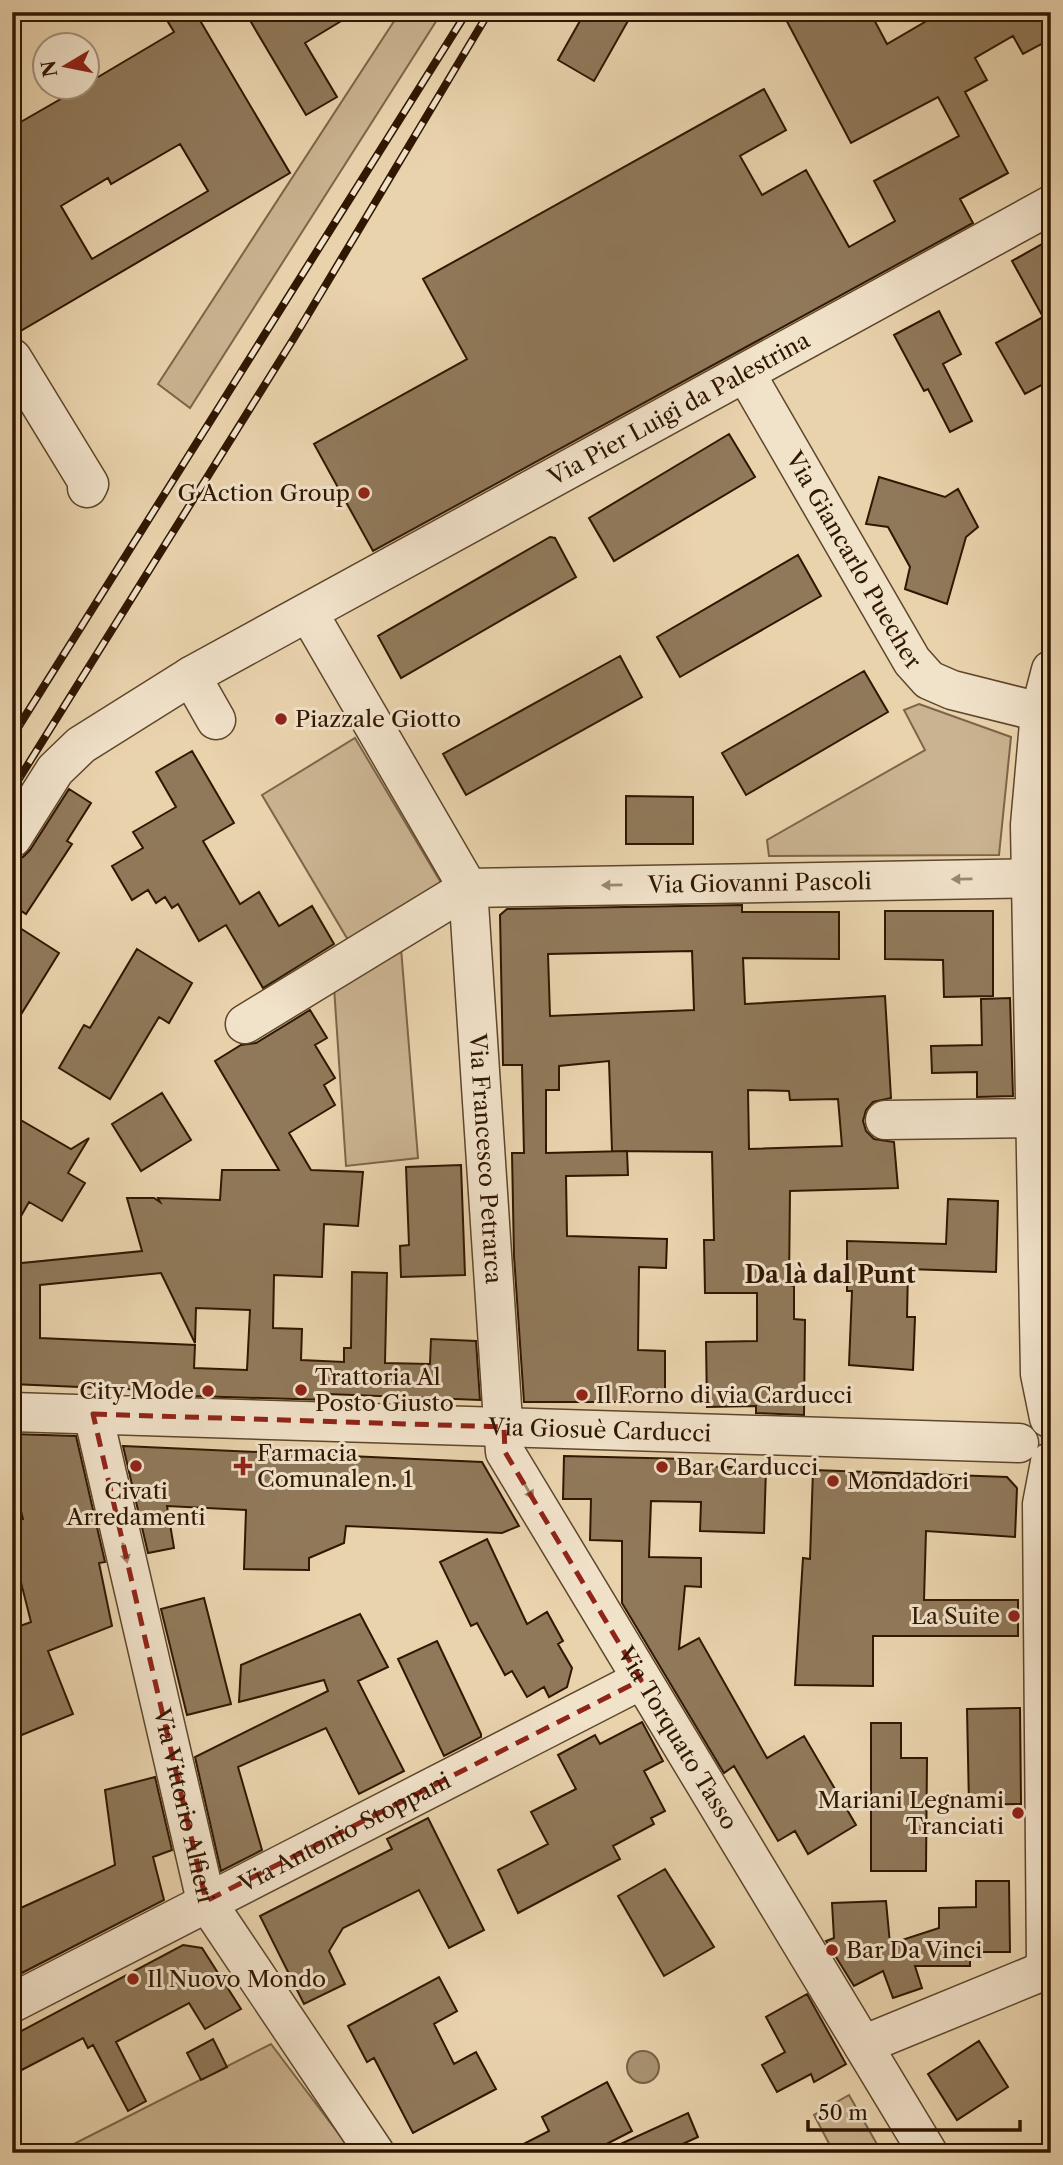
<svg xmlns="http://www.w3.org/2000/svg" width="1063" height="2165" viewBox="0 0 1063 2165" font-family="'Libre Caslon Text',serif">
	<rect width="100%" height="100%" fill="#e9d3ad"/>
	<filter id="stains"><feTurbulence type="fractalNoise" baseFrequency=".00286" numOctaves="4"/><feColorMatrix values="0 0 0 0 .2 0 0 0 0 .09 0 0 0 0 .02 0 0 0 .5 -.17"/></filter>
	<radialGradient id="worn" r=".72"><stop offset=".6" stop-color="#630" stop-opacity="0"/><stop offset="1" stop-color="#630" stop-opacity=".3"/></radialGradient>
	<path fill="#cab390" stroke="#7d6548" stroke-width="2" d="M400 12H442L190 408 158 384Z
		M919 704 1011 737 999 855 769 856 767 840 925 750 904 710Z
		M355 738 443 886 351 945 262 795Z
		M401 948 418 1158 346 1166 334 987Z
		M271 2044 353 2153H56Z
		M849 2095 882 2153H834L814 2115Z"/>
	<path fill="#aa9372" stroke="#796144" stroke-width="2" d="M627 2067a16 16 0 1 1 32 0a16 16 0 1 1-32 0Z"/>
	<path fill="#90795a" stroke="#301700" stroke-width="2" fill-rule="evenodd" d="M162 12H195L290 173 12 336V127L80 88H88V83L174 32ZM180 144 208 191 92 259 61 206 108 178 111 184Z
		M245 12H356L305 43 337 97 306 115Z
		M585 12H633L594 81 558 60Z
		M782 12H870L887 44 942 12H1051L1046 17 1051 26V39L1023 54 1013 36 975 58 987 80 965 92 1008 173 960 199 973 223 373 551 314 444 467 359 423 279 764 89 786 130 740 156 762 195 806 170 849 247 895 221 874 181 959 136 938 97 851 143Z
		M1051 239V380L1025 394 996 343 1043 317 1012 261Z
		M939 311 961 354 943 364 972 421 950 432 928 389 924 391 894 335Z
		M729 434 755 477 614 561 589 518Z
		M879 477 945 497 958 489 978 527 966 537 947 604 905 589 910 567 888 527 866 524Z
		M550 537 555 538 576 577 401 678 378 636Z
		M798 555 821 596 680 677 657 637Z
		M620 656 642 697 466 795 443 754Z
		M864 671 888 712 746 795 722 753Z
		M192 751 234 823 203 841 240 904 259 892 279 926 312 906 334 944 263 988 226 925 199 941 178 904 172 908 165 897 156 903 148 890 132 900 112 866 143 848 133 832 176 807 156 772Z
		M69 789 91 803 67 841 72 844 26 914 12 905V860L23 857 30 850Z
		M626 796 693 797V844H626Z
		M742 905V912H839V959L743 958 745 1004 885 996 891 1098 873 1102 866 1110 863 1121 866 1131 874 1139 894 1142 898 1188 790 1191 789 1285 794 1286V1319L805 1320 804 1415 756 1413V1406L707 1407 706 1342 757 1341V1293H705L704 1240H714L712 1152 612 1151 609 1061 559 1066V1090H546V1153L627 1151 628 1175 566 1176 567 1236 667 1239 666 1268 639 1267 638 1350 665 1351V1392L634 1393V1402H524L514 1256 512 1153H524L522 1065H503L500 915 507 909ZM692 951 694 1010 550 1016 548 954ZM748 1090 789 1091 790 1100 838 1099 842 1146 749 1149Z
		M885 911H993V996L944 997 943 960 885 959Z
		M20 928 59 953 12 1029V941Z
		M137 949 192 983 169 1023 159 1017 110 1099 59 1068 84 1025 90 1028Z
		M1010 998 1013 1096 977 1097V1072L932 1073 931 1046 982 1045 981 999Z
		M310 1010 327 1038 315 1045 335 1078 324 1085 335 1105 289 1133 311 1170 363 1172 358 1226 324 1224 322 1277 274 1275 273 1328 302 1329 301 1360 344 1362V1348H351L352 1272 387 1273 385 1363 430 1364 431 1339 476 1341 480 1400 328 1394 327 1400 193 1396V1392L12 1384V1264L142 1251 127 1198H154L160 1202 158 1198 220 1200 222 1170H279L215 1061 241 1045 256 1043ZM161 1273 195 1343 196 1308 250 1310 247 1370 194 1368 195 1345 40 1338V1285Z
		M162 1093 191 1140 141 1171 112 1124Z
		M12 1115 71 1149 89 1138 68 1173 85 1183 62 1221 29 1202 12 1232Z
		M461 1165 465 1275 401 1277 400 1246 409 1245 406 1167Z
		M948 1199 998 1201 996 1272 908 1269 907 1317H915L913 1370 849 1365 852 1291H847V1241L946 1244Z
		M12 1434 76 1436 105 1562 99 1563 112 1626 48 1651 73 1714 12 1739V1629L31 1622 12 1547V1522L23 1519 12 1474Z
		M123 1446 482 1462 519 1526 502 1533 346 1526 344 1543 309 1558V1570L244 1569 246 1510 167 1506 174 1548 148 1553Z
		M564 1456 687 1459V1466L766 1468 764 1533 700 1531 701 1502 651 1501 649 1557 701 1558V1587L685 1586 679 1649 699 1638 767 1758 804 1736 856 1825 808 1854 795 1831 778 1841 734 1766 724 1773 622 1603V1541L590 1540 591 1499H563Z
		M813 1470 1007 1477 1017 1488 1015 1537 926 1531 924 1600H1018V1636H873V1686L795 1685 803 1558 810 1559Z
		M487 1539 527 1624 547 1612 563 1641 558 1644 572 1668 567 1687 549 1697 544 1687 527 1697 512 1671 505 1675 477 1623 471 1626 440 1562Z
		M204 1598 231 1704 187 1715 161 1609Z
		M360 1614 388 1667 358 1681 404 1771 359 1794 326 1728 238 1767 262 1850 221 1871 195 1757 328 1691 324 1680 239 1702 241 1665Z
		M437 1641 481 1734V1737L444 1756 398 1659Z
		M1020 1708 1021 1804 969 1805 967 1709Z
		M642 1722 663 1761 644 1771 665 1811 651 1818 654 1824 613 1846 620 1859 518 1913 498 1870 548 1844 531 1812 576 1789 558 1755 595 1735 600 1744Z
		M871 1723H901V1758H927L926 1871H871Z
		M155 1777 172 1850 153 1857 164 1900 12 1978V1912L115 1865 105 1790Z
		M428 1818 484 1930 449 1948 419 1890 343 1928 329 1951 345 1984 304 2004 260 1916 392 1849 387 1839Z
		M665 1869 714 1947 664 1976 618 1896Z
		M976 1881H1009L1010 1952H970V1966H915L922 1988 893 1998 883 1971 854 1986 826 1941 834 1938 832 1903 886 1901 890 1944 939 1928V1908L976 1907Z
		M183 1945 202 1948 241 2009 205 2029 189 2003 116 2042 146 2101 128 2111 93 2045 88 2048 83 2038 12 2075V2036Z
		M439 1977 457 2011 434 2024 454 2064 476 2052 496 2089 413 2133 374 2058 367 2062 348 2026Z
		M807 1994 846 2064 814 2082 811 2074 777 2092 762 2065 785 2052 766 2017Z
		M213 2039 227 2067 201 2080 187 2053Z
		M979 2041 1008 2087 957 2120 928 2074Z
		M607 2082 632 2131 589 2153H506L549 2131 542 2117Z
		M688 2113 698 2137 663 2153H601Z"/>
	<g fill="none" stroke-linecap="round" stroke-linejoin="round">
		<defs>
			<g id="minor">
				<path d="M12 358 89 484 87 488"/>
				<path id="s1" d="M746 374 912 661 929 680 952 690 1040 712"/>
				<path id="s2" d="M309 614 468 888 505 1452 928 2153"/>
				<path id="s3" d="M216 720 191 676 1051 205"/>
				<path d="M12 838 55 770 81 745 191 676"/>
				<path id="s4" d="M245 1024 468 888 1051 878"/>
				<path d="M885 1120 1035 1118"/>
				<path id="s5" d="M12 1412 1019 1443"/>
				<path id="s6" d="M93 1414 206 1901 375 2153"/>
				<path d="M1049 1418 1040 1374 1030 825 1040 712 1051 670"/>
				<path id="s7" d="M12 2003 641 1680"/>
				<path d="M863 2045 1036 1974 1046 1965 1042 1504 1050 1462"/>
			</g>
		</defs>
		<use href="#minor" stroke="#5e462b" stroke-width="41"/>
		<use href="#minor" stroke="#f1e2ca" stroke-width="38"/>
		<defs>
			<path id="rail" d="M12 737 467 12
				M12 790 294 338 489 12"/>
		</defs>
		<use href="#rail" stroke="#301700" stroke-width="8"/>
		<use href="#rail" stroke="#f1e2ca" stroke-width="5" stroke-dasharray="16" stroke-linecap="butt"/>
	</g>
	<defs><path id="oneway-solid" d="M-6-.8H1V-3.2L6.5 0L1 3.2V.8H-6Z" transform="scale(1.75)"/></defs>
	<g fill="#9a876f">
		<use href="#oneway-solid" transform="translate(962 879) rotate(179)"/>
		<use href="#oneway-solid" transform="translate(612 885) rotate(179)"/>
		<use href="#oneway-solid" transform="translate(528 1490) rotate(59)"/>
		<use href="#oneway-solid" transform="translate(125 1553) rotate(77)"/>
	</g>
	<path fill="none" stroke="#8f2418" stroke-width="5" stroke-dasharray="14 9" stroke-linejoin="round" d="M93 1414 504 1427 505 1452 641 1680 206 1901Z"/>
	<g fill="#8f2418" stroke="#f1e2ca" stroke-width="2.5">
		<circle cx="364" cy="493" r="7"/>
		<circle cx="281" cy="719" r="7"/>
		<circle cx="301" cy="1390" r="7"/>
		<circle cx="208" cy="1391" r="7"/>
		<circle cx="582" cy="1395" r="7"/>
		<circle cx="136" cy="1466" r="7"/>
		<path d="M239.5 1455.5h7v7h7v7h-7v7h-7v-7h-7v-7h7z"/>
		<circle cx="662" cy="1467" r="7"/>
		<circle cx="833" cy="1481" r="7"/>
		<circle cx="1014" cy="1616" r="7"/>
		<circle cx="1018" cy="1813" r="7"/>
		<circle cx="832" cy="1950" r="7"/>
		<circle cx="133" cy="1979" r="7"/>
	</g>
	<g text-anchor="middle" stroke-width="6" stroke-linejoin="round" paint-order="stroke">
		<g font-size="23" fill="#301700" stroke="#f1e2ca">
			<text dy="8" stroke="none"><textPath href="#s3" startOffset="607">Via Pier Luigi da Palestrina</textPath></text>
			<text dy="8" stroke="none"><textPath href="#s1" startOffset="215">Via Giancarlo Puecher</textPath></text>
			<text dy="8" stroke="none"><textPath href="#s4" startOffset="553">Via Giovanni Pascoli</textPath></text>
			<text dy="8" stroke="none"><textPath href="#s2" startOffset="588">Via Francesco Petrarca</textPath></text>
			<text dy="8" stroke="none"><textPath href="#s5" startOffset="588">Via Giosuè Carducci</textPath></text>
			<text dy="8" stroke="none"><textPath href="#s2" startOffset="1216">Via Torquato Tasso</textPath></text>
			<text dy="8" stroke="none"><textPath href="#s6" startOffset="402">Via Vittorio Alfieri</textPath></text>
			<text dy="8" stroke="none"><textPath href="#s7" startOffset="374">Via Antonio Stoppani</textPath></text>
		</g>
		<g font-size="23" fill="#301700" stroke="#f1e2ca" text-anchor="start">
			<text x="350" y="501" text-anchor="end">G Action Group</text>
			<text x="295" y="727">Piazzale Giotto</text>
			<text x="315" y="1385">Trattoria Al<tspan x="315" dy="26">Posto Giusto</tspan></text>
			<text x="194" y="1399" text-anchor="end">City Mode</text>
			<text x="596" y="1403">Il Forno di via Carducci</text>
			<text x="257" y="1461">Farmacia<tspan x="257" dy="26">Comunale n. 1</tspan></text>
			<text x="676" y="1475">Bar Carducci</text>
			<text x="847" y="1489">Mondadori</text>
			<text x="136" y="1499" text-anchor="middle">Civati<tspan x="136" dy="26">Arredamenti</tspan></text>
			<text x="1000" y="1624" text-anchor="end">La Suite</text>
			<text x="1004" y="1808" text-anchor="end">Mariani Legnami<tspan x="1004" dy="26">Tranciati</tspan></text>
			<text x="846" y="1958">Bar Da Vinci</text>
			<text x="147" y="1987">Il Nuovo Mondo</text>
		</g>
		<g font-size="24" font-weight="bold" fill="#301700" stroke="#f1e2ca">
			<text x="830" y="1283">Da là dal Punt</text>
		</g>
	</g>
	<rect width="1063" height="2165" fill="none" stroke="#e9d3ad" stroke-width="42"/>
	<rect x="14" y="14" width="1035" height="2137" fill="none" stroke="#301700" stroke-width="3.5"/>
	<rect x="21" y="21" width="1021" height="2123" fill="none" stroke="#301700" stroke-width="2"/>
	<g transform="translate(66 66) rotate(260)"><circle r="33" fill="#f1e2ca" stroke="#a49179" stroke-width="2"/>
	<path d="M0-5L12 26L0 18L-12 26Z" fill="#8f2418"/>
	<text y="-10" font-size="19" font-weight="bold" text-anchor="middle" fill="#301700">N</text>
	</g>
	<path d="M808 2120v10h212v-10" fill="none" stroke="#301700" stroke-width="3.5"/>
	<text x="818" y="2120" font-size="21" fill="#301700" stroke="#f1e2ca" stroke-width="5" paint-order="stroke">50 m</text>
	<rect width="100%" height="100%" filter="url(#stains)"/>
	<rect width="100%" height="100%" fill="url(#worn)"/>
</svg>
